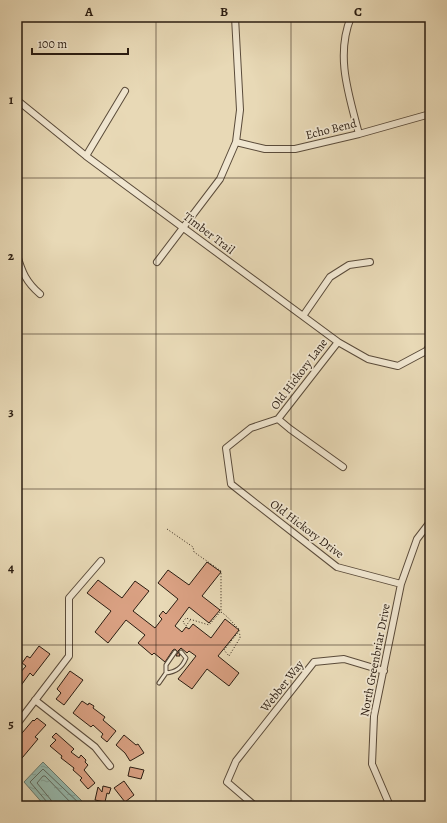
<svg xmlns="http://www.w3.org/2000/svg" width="447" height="823" viewBox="0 0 447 823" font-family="Alegreya,serif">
	<defs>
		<pattern id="water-ripples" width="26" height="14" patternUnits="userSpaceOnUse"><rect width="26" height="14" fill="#97baae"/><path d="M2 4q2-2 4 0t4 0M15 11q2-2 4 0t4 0" fill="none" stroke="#829f95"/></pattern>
	</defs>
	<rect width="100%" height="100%" fill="#e8d9b6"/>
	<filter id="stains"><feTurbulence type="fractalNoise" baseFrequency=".005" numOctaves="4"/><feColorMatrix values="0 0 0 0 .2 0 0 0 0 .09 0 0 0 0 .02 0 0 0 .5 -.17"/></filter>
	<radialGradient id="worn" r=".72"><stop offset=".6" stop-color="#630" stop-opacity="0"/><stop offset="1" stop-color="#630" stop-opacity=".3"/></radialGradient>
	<path fill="url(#water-ripples)" stroke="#6b7b6f" d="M43 762 87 806H45L24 782Z"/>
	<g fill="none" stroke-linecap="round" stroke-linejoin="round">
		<path stroke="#606b60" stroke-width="1" d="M48 806 47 802 30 782 43 769 82 806
			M53 806 51 800 37 783 43 776H45L74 806"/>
	</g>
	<path fill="#daa183" stroke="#2a1c11" d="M207 562 221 572 202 596 220 610 209 623 189 607 175 626 182 632 186 627 189 629 193 624 211 638 225 619 239 630 218 656 239 673 229 686 207 669 192 689 178 679 196 656 189 651 187 653 181 648 178 651 180 656H176L178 652 175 649 173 650 165 662 154 653 152 655 138 643 145 635 126 620 108 643 95 632 111 611 87 593 98 580 122 598 135 581 149 591 133 611 155 628 162 619 159 616 163 611 166 614 178 599 158 583 168 570 189 585Z
		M39 646 50 654 33 676 30 673 17 691V672L19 674 26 666 22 663 27 656 30 658Z
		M70 671 83 680 64 705 56 699 61 693 57 689Z
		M82 701 88 705 89 703 94 706 93 708 105 717 103 720 116 731 107 742 101 737 103 734 93 725 91 727 73 713Z
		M37 718 46 725 35 737 38 739 17 764V739L33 720 34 721Z
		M56 733 74 749 71 752 79 758 81 755 86 760 85 762 88 765 84 770 95 783 88 789 80 780 82 778 73 770 74 768 61 758 62 756 50 746 56 740 52 737Z
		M124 735 136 745 138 744 144 753 130 761 125 753 116 745Z
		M130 767 144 770 141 779 128 776Z
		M124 781 134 795 125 802 114 788Z
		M103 786 111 788 109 794 107 793 105 802 95 800 98 787 102 792Z"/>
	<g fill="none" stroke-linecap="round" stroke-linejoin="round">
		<defs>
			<path id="service" d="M166 673V665L175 652
				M159 683 166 673C176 672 182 668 186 658L181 652"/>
			<path id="minor" d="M351 17C335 56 349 95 359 134
				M17 100 86 156 338 342 368 359 398 366 426 351 430 346
				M236 142 265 149H295L359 134 430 114
				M86 156 125 91
				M17 255C22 272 26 282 40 294
				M157 262 220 179 236 142 240 110 235 17
				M303 316 330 277 349 265 370 262
				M338 342 278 419 251 428 226 448 231 484 337 567 401 584
				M278 419 290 429 343 467
				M35 700 95 747 110 766
				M17 724 69 656V598L101 561
				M255 806 227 782 236 761 314 662 344 659 384 671
				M390 806 372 764 374 716 401 584 417 539 430 522"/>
		</defs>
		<use href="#service" stroke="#5a4b3a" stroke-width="5"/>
		<use href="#minor" stroke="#5a4b3a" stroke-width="8"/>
		<path stroke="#2a1c11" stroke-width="1" stroke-dasharray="1 2" stroke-linecap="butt" d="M167 529 193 547 194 552 221 571V611L209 625 186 618 183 622 186 626 191 619
			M221 612C229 617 233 624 240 630L224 650 229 656 240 638V635L239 633"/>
		<use href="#service" stroke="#f0e6d0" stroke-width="3"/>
		<use href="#minor" stroke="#f0e6d0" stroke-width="6"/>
	</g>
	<path fill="none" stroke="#2a1c11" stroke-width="1" stroke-opacity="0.55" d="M156 17V806M291 17V806M17 178H430M17 334H430M17 489H430M17 645H430"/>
	<g text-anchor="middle" stroke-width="3.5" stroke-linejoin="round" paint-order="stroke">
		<g font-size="12" fill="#2a1c11" stroke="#f0e6d0">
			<text transform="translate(331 129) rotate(-14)" y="4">Echo Bend</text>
			<text transform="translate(209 233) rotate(37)" y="4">Timber Trail</text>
			<text transform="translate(299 374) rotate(-53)" y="4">Old Hickory Lane</text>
			<text transform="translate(307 529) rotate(37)" y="4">Old Hickory Drive</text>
			<text transform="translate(375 660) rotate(-79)" y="4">North Greenbriar Drive</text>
			<text transform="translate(282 686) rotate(-52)" y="4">Webber Way</text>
		</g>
	</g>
	<rect width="447" height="823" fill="none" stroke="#e8d9b6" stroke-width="44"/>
	<path d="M32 48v6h96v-6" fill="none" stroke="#2a1c11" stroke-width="2"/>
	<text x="38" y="48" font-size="12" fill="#2a1c11" stroke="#f0e6d0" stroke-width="3" paint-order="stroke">100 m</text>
	<rect x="22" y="22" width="403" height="779" fill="none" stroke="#2a1c11" stroke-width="1.5"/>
	<g font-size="13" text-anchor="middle" font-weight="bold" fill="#2a1c11">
		<text x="89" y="16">A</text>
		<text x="224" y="16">B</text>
		<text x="358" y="16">C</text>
		<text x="11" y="104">1</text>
		<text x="11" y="260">2</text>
		<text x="11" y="416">3</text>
		<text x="11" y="572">4</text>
		<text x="11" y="728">5</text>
	</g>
	<rect width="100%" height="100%" filter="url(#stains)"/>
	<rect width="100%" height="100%" fill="url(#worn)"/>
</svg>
